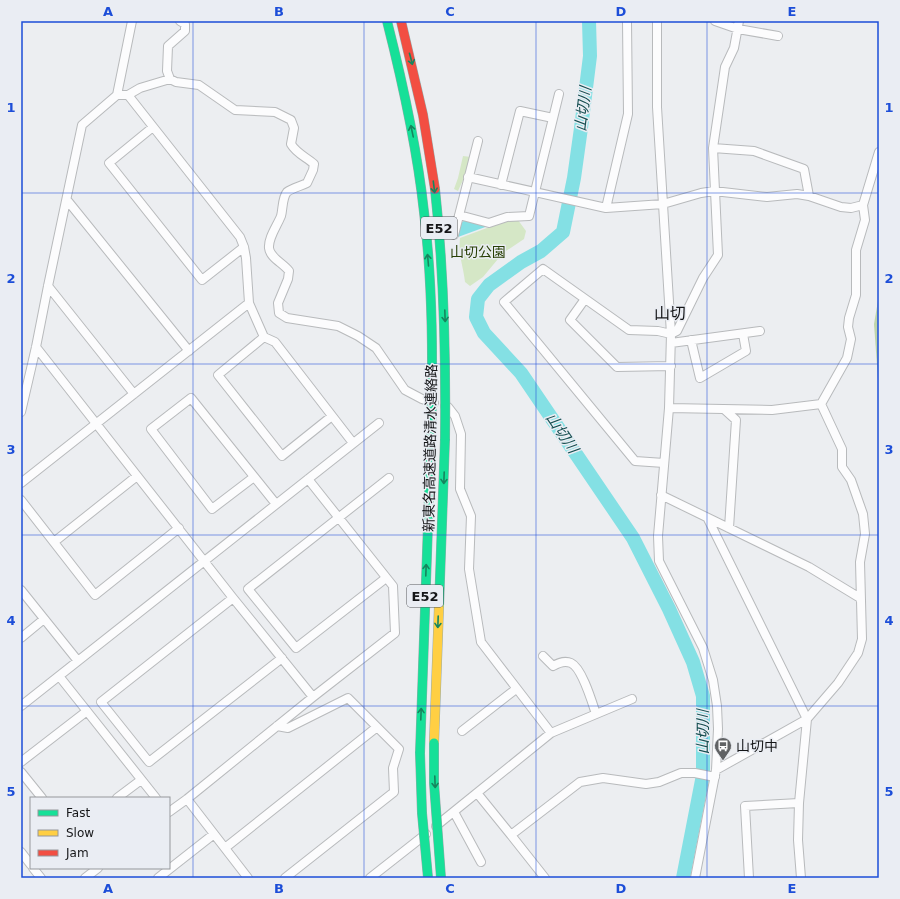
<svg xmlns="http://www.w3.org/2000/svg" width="900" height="899" viewBox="0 0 900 899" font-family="'DejaVu Sans','Noto Sans JP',sans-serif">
	<rect width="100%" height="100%" fill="#eceef1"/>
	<path fill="#d5e7c6" d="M463 156 471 157 467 171 458 191 454 189 458 178Z
		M518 220 526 231 524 239 503 253 483 277 470 286 465 282C463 264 458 256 460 238L503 222Z"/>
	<path fill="#bfd5ab" d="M879 295V393L874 324Z"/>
	<path fill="#84e0e4" d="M465 220 488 226 458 237 461 223Z"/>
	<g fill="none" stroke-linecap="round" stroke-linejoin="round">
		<path stroke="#84e0e4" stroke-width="14" d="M589 21 590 56 581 128 574 178 563 232 541 251 521 262 489 285 478 299 476 317 484 333 521 373 633 538 669 609 693 662 703 696V775L683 878"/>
		<defs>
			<path id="street" d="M180 21 185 24V31L168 46 167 71 170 79 176 82 199 85 235 110 275 112 291 120 294 128 291 144C296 153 306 157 314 164L313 170 307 183C301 186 292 188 287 192 282 198 283 209 281 216 277 226 268 238 269 248 270 258 283 263 289 271L288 279 278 303 279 313 287 318 338 326 358 336 376 348 405 390 422 399 434 403
				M657 21V107L671 334 669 408 658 536 659 561 703 648 713 680 717 706 718 729 716 770 695 878
				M715 21 738 29 778 36
				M117 95H128L240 237 244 247 246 258 249 303 264 337 275 342 353 443
				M128 95 140 88 170 79
				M153 127 109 163 202 280 244 247
				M713 148 754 151 804 169 809 196
				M468 177 606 208 663 204 701 193 714 191 767 197 797 194 809 196 841 207 851 208 863 205
				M501 185 520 111 553 118
				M67 200 189 351
				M606 208 628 114 627 21
				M459 215 489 223 507 217 529 216 559 94
				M454 235 478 141
				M48 286 134 394
				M585 299 570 320 617 367 671 366
				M264 337 218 375 282 456 332 416
				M691 340 700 378 746 351 743 334
				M671 343 760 331
				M36 347 233 598 313 697
				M821 404 847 358 851 339 848 327 849 318 856 295V250L865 220 863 205 879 152
				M445 406 448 407 455 416 461 434 460 489 471 516 469 569 481 642 551 733
				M669 408 772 410 821 404
				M725 410 736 420 729 528
				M21 412 36 347 48 286 82 125 117 95 132 21
				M664 463 635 461 504 302 543 269 629 330 658 331 671 334 677 331 703 278 718 255 713 148 725 67 734 48 739 21
				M254 477 212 509 151 429 191 398 276 504
				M21 483 249 303
				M661 495 809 567 860 598
				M21 500 95 595 179 528
				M708 519 807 719 799 803 798 840 801 878
				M54 542 137 476
				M386 578 296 648 248 589 389 478
				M21 590 78 661
				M233 598 101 702 149 762 282 658
				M21 638 44 619
				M543 656 553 666C558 663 564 660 571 663 582 668 592 702 596 714
				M59 676 156 798
				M21 706 379 423
				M277 726 288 728 348 698 399 749 393 768 394 792 285 878
				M462 731 516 689
				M21 762 87 711
				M716 770 807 719 838 683 858 653 862 639 860 562 865 534 863 514 851 480 842 467V449L821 404
				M21 772 42 798
				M477 793 511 835 580 782 603 778 646 784 659 782 681 773H695L715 777
				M117 798 141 780
				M187 799 248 878
				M169 812 187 799 313 697 395 633 393 586 308 479
				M454 812 481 862
				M436 826 551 733 632 699
				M511 835 545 878
				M225 848 377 727
				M21 852 31 865
				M33 868 41 878
				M85 878 98 868
				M158 878 214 834
				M370 878 426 834
				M749 878 745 806 799 803"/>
			<path id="fast" d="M439 606 445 439
				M420 753 431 439"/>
			<path id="slow" d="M434 743 439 606"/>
		</defs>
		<use href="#street" stroke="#b8babc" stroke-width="10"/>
		<use href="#fast" stroke="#97abaa" stroke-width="10"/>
		<use href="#slow" stroke="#97abaa" stroke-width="10"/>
		<use href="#street" stroke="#fcfcfd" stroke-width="8"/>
		<use href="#fast" stroke="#16e098" stroke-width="9"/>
		<use href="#slow" stroke="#ffcf43" stroke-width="9"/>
		<defs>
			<path id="fast-bridge" d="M387 21C403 84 417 147 424 212 433 287 433 363 431 439
				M435 189C444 272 446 355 445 439
				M434 743V783L441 878
				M420 753 422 813 428 878"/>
			<path id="jam-bridge" d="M401 21 423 115 435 189"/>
		</defs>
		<use href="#fast-bridge" stroke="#97abaa" stroke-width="10" stroke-linecap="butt"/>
		<use href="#jam-bridge" stroke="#97abaa" stroke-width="10" stroke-linecap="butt"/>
		<use href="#fast-bridge" stroke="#16e098" stroke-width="9"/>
		<use href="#jam-bridge" stroke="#f24e42" stroke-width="9"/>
	</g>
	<defs><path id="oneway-shaft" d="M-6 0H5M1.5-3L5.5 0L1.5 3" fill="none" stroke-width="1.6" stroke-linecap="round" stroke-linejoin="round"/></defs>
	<g stroke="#16855e">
		<use href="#oneway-shaft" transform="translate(411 59) rotate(75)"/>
		<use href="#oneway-shaft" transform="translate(412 131) rotate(-102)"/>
		<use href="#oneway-shaft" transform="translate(434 187) rotate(83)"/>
		<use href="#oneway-shaft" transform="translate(428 260) rotate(-95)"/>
		<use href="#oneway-shaft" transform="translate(445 316) rotate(88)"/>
		<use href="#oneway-shaft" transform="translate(444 478) rotate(92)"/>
		<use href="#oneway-shaft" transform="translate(426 570) rotate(-88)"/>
		<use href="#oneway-shaft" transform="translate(438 622) rotate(92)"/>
		<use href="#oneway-shaft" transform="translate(421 714) rotate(-88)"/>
		<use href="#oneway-shaft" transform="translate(435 782) rotate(88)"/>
	</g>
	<path fill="none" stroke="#1d4ed8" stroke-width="1" stroke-opacity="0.55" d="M193 21V878M364 21V878M536 21V878M707 21V878M21 193H879M21 364H879M21 535H879M21 706H879"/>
	<defs>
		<symbol id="bus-pin" viewBox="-11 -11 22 30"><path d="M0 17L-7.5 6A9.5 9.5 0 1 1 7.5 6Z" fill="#606264" stroke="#eaedf3"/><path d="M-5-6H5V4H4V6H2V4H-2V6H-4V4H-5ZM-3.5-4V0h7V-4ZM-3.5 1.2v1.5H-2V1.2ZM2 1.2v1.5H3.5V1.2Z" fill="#fff"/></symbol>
	</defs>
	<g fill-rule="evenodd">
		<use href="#bus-pin" x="713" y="736" width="20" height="27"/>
	</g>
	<g text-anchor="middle" stroke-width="3" stroke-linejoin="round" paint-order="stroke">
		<g fill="#eaedf3" stroke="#55565a" stroke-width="1">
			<rect x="421" y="217" width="36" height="22" rx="3"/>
			<rect x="407" y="585" width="36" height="22" rx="3"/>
		</g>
		<g font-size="13" font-weight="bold" fill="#151618">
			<text x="439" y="233">E52</text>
			<text x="425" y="601">E52</text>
		</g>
		<g font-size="14" fill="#283f05" stroke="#eaedf3">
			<text x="478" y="257">山切公園</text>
		</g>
		<g font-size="14" fill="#151618" stroke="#eaedf3">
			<text transform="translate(430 448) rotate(-89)" y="5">新東名高速道路清水連絡路</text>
		</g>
		<g font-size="14" fill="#151618" stroke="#eaedf3" text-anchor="start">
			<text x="736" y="751">山切中</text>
		</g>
		<g font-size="15" font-style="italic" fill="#154e50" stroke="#eaedf3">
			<text transform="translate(583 109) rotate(-83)" y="5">山切川</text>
			<text transform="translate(562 433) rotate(56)" y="5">山切川</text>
			<text transform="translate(703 732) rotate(-90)" y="5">山切川</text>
		</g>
		<g font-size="16" fill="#151618" stroke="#eaedf3">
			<text x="670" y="319">山切</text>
		</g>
	</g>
	<rect width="900" height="899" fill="none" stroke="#eaedf3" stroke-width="44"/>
	<rect x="30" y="797" width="140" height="72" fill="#eaedf3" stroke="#95979b"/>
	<rect x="38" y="810" width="20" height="6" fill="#16e098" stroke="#95979b"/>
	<text x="66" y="817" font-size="12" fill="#151618">Fast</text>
	<rect x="38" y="830" width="20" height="6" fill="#ffcf43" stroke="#95979b"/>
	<text x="66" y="837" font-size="12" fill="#151618">Slow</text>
	<rect x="38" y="850" width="20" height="6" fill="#f24e42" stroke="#95979b"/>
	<text x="66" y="857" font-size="12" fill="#151618">Jam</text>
	<rect x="22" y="22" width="856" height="855" fill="none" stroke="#1d4ed8" stroke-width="1.5"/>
	<g font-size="13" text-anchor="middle" font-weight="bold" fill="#1d4ed8">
		<text x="108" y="16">A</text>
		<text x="279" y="16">B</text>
		<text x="450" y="16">C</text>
		<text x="621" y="16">D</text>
		<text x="792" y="16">E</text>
		<text x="11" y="112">1</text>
		<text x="889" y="112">1</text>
		<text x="11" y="283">2</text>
		<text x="889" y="283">2</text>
		<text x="11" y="454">3</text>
		<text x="889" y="454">3</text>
		<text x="11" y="625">4</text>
		<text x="889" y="625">4</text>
		<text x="11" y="796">5</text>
		<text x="889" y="796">5</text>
		<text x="108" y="893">A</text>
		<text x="279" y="893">B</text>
		<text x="450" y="893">C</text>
		<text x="621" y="893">D</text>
		<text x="792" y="893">E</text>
	</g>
</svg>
